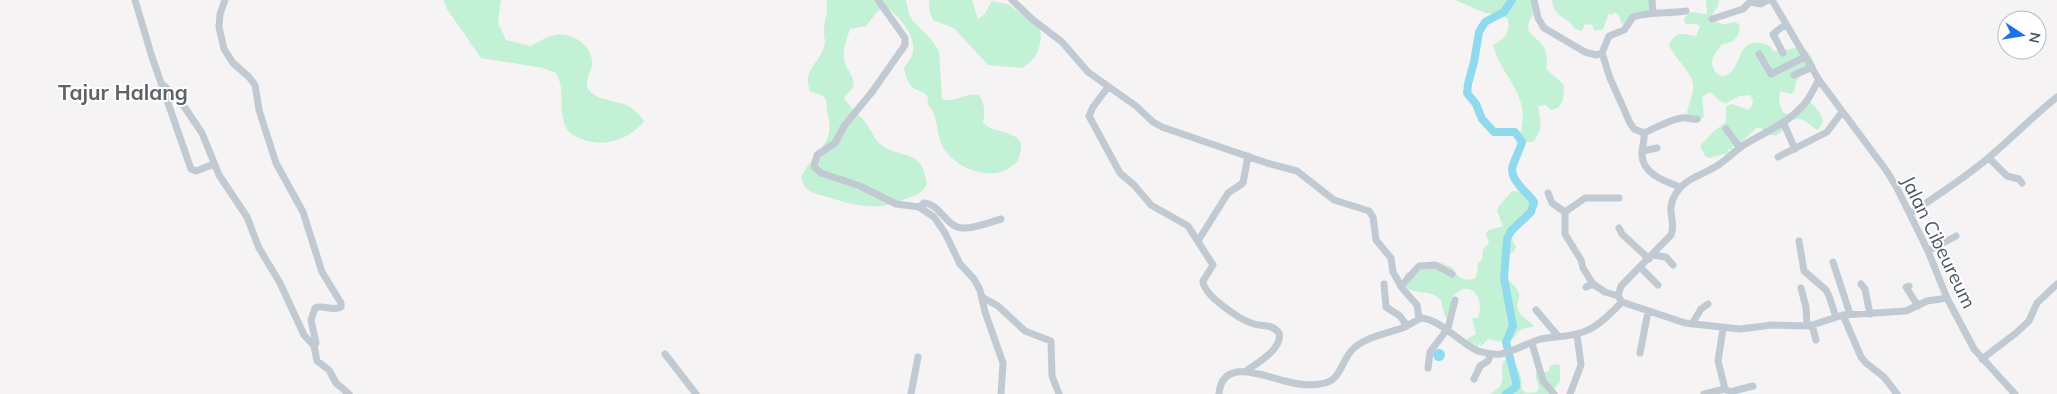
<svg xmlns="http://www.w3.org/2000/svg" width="2057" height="394" viewBox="0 0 2057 394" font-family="Mulish,sans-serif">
	<rect width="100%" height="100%" fill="#f5f3f3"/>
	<path fill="#c3f1d5" d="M443 0H501L498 23 506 40 530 46C538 43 546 36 555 35 571 32 590 44 592 60 594 70 582 81 589 90 601 106 630 95 644 122 627 140 605 148 582 139 574 136 568 133 565 125 558 108 566 90 556 73L543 68 481 58 447 9Z
		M826 0H906L909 14 913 21 931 39 939 51 942 99C958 103 965 92 979 95 985 104 985 112 983 123 999 137 1033 128 1017 162 1011 167 1004 172 996 173 975 176 946 161 940 140 937 131 937 119 932 110 930 106 929 108 928 104 927 99 929 100 927 96 924 92 921 92 917 90 909 87 905 76 904 68 907 63 912 58 913 51 916 37 898 13 885 7L877 12 866 26 850 29C846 41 840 55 847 68 852 76 853 77 854 86L844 98C851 109 862 116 869 128 873 133 875 140 880 144 903 161 922 146 927 185 921 194 915 196 905 199 878 211 859 207 831 198 818 194 805 194 801 178 812 152 838 144 827 112 826 107 828 101 824 97 821 94 814 93 810 91 802 70 819 64 824 47 826 41 824 38 824 32 824 20 829 11 826 0Z
		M929 0H972L978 19 984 15 992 1 1008 4 1040 28C1043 45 1037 59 1022 68L988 65 954 28 933 20 930 13Z
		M1455 0H1535L1539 6C1508 45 1554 28 1546 69L1564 85 1563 100 1558 108 1551 110 1546 105 1538 106C1541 121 1543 130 1533 142H1525L1520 135C1532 93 1501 78 1493 45 1505 39 1510 33 1508 19L1501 15 1485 13Z
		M1552 0H1651C1654 14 1638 17 1629 25L1621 23 1619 15 1618 16 1616 12 1611 15 1609 13 1603 29 1595 31 1592 25 1585 24 1582 31 1575 29C1567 15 1554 19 1552 0Z
		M1706 0H1719L1718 6 1712 15C1717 26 1725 25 1735 22L1740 25C1739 38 1734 43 1722 44 1719 49 1715 53 1713 57 1709 68 1719 82 1730 73 1742 62 1739 39 1761 43 1767 44 1771 46 1773 51 1791 52 1806 38 1814 63L1811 72C1796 78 1797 77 1794 92L1790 94 1780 91 1779 102 1783 112 1787 114 1793 112 1806 99C1814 104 1821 113 1823 122L1818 130C1811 127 1805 118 1797 119 1782 120 1782 149 1761 128H1756L1737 146 1732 147 1734 150 1728 149 1729 153 1709 158 1705 156 1700 146 1713 132 1726 122V106L1732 104 1748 110 1752 106 1753 100 1750 95 1739 96 1726 103 1721 102 1710 92 1702 97 1704 117 1700 121H1695L1687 115C1687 104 1695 94 1693 83 1689 69 1675 59 1669 45 1676 30 1683 34 1696 36L1700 26 1696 24H1686L1684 19C1690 7 1697 15 1707 14Z
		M1512 191 1522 192 1534 201C1537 220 1520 223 1511 237L1516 247 1514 252 1508 254C1507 259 1505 265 1504 270 1504 280 1517 284 1519 294 1520 299 1516 304 1518 310 1521 318 1530 320 1534 327 1513 328 1520 335 1508 343L1488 339 1480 347 1481 342 1475 349V342L1469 348 1465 344 1467 339 1476 334 1472 318H1478C1486 296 1468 276 1451 299L1453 309 1448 319 1445 316 1441 300C1438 298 1436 296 1434 295 1423 290 1410 295 1403 283L1406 273 1438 262 1452 267C1457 277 1463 283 1475 278L1477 274 1478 263 1482 260 1483 250 1489 243 1486 234 1489 230 1503 226 1497 211 1499 206Z
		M1509 357C1519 367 1522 376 1522 390L1527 393 1537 392 1539 388 1536 378V372L1541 369 1544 372 1549 371 1550 366 1555 364 1560 365V382L1554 389 1555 394H1490C1508 384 1500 378 1503 362Z"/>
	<path fill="#90daee" d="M1433 355a6 6 0 1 1 12 0a6 6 0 1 1-12 0Z"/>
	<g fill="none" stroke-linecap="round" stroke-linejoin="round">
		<path stroke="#90daee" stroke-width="8" d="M1506 394 1516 387V382L1506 342 1513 326 1504 278 1507 239 1511 231 1531 212 1534 202C1527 192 1512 182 1512 169 1513 162 1520 150 1522 142L1515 132H1494L1482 119 1476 104 1467 93 1468 84 1474 62 1479 32 1485 22 1504 12 1512 0"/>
		<path stroke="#c1cad2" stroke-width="7" d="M135 0 152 57 191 169 196 171 214 164
			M225 0 220 14 219 27 224 49 233 63 249 77 255 85 259 110 276 163 303 212 322 272 341 303V307C333 312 323 304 315 308L311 320 316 343 314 346
			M878 0 905 38V45L872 92 844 126 835 143 817 155 814 167 821 173 860 186 896 204 919 207 934 217 945 233 960 264 974 279 980 290 985 312 1003 363 1001 394
			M1012 0 1032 19 1062 42 1088 72 1136 106 1153 122 1162 127 1267 163 1297 171 1334 200 1369 211 1373 217 1376 240 1391 258 1393 272 1402 288 1417 305 1419 319
			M1534 0 1538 18 1544 28 1585 52 1596 55 1602 53 1610 78 1630 123 1634 129 1644 133C1645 140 1642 146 1642 153 1641 173 1664 181 1680 187
			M1652 0 1653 13
			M1772 0 1819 80 1886 170 1897 188 1928 251 1947 298 1974 349 2015 394
			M1712 19 1743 9 1750 2 1761 4 1768 0
			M1602 53 1609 36 1624 30 1633 17C1650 11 1668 14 1686 11
			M1783 53 1773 34 1786 24
			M1759 54 1771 74 1805 57
			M1794 75 1812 67
			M161 83 179 99 202 133 219 175 247 217 259 248 280 283 304 335 314 346 317 361 329 370 336 383 349 394
			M1108 87 1093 107 1089 116 1120 173 1134 185 1151 205 1188 226 1213 265 1203 281C1203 295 1240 320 1254 324 1264 327 1271 323 1279 333 1283 349 1257 363 1246 371
			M1783 122 1795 149
			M1726 129 1740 148
			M1644 133C1656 128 1669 120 1681 118 1688 117 1691 120 1697 119
			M1642 151 1657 148
			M1778 157 1827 132 1842 112
			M1989 158 2007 176 2019 179 2022 183
			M1548 193 1552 203 1565 212V234L1581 260 1583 268 1593 284
			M919 207 924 203C941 204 946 228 963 228 975 229 990 222 1001 219
			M1565 212 1585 198H1619
			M1911 213C1937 196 1963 179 1987 159 2011 139 2033 116 2057 97
			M1619 228 1622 234 1649 259
			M1198 241 1228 193 1243 183 1248 156
			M1799 241 1804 271 1826 290 1829 296 1836 317
			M1928 251 1956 236
			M1653 255 1666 257 1673 265
			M1833 262 1850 314
			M1640 267 1658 285
			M1384 284 1386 307 1400 316 1407 326
			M1861 284 1865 289 1870 314
			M1401 286 1419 266 1435 265 1452 274
			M1909 286 1906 287 1918 306
			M1586 287 1593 284 1605 292 1618 296
			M1801 288 1806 307 1807 326
			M982 297 998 306 1025 331 1051 341 1052 376 1059 394
			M1622 302 1618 296 1621 286 1671 235C1677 222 1665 212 1675 195 1684 179 1700 176 1715 167 1725 161 1733 153 1742 146 1763 133 1789 123 1805 103 1811 96 1814 87 1819 80
			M1536 310 1558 336
			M1843 315 1861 357 1866 363 1884 377 1897 394
			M1692 324 1701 309 1708 304
			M1812 325 1816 340
			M1532 343 1543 381 1554 394
			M1640 353 1648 312
			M665 354 696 394
			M1982 359 2016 333 2029 321 2037 303 2057 284
			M1428 368 1430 352 1448 328 1455 300
			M1474 379 1480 366 1488 361 1491 354
			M1725 389 1730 392 1753 386
			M911 394 918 357
			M1219 394C1222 357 1264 376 1285 381 1296 384 1308 386 1320 384 1341 382 1340 363 1352 350 1364 337 1389 333 1405 327 1411 324 1416 320 1422 318 1443 321 1459 343 1478 351 1486 353 1493 355 1501 354 1515 351 1527 343 1541 339 1557 336 1575 337 1590 329 1602 323 1612 312 1622 302L1685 323 1740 329 1772 325 1809 326 1843 315 1906 311 1927 301 1947 298
			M1570 394 1581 365 1577 335
			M1704 394 1725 389 1718 361 1723 329"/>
	</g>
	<g text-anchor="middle" stroke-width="4" stroke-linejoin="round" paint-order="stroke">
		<g font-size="19" fill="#4a5661" stroke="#fff">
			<text transform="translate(1939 242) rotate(64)" y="7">Jalan Cibeureum</text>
		</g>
		<g font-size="21" font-weight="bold" fill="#5f6368" stroke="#fff">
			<text x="123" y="100">Tajur Halang</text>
		</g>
	</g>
	<g transform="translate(2022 35) rotate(102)"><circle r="24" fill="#ffffff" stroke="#b7bbc0"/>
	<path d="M0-4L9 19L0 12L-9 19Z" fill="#1a73e8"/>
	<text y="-8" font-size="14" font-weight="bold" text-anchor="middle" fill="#4a5661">N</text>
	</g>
</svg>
